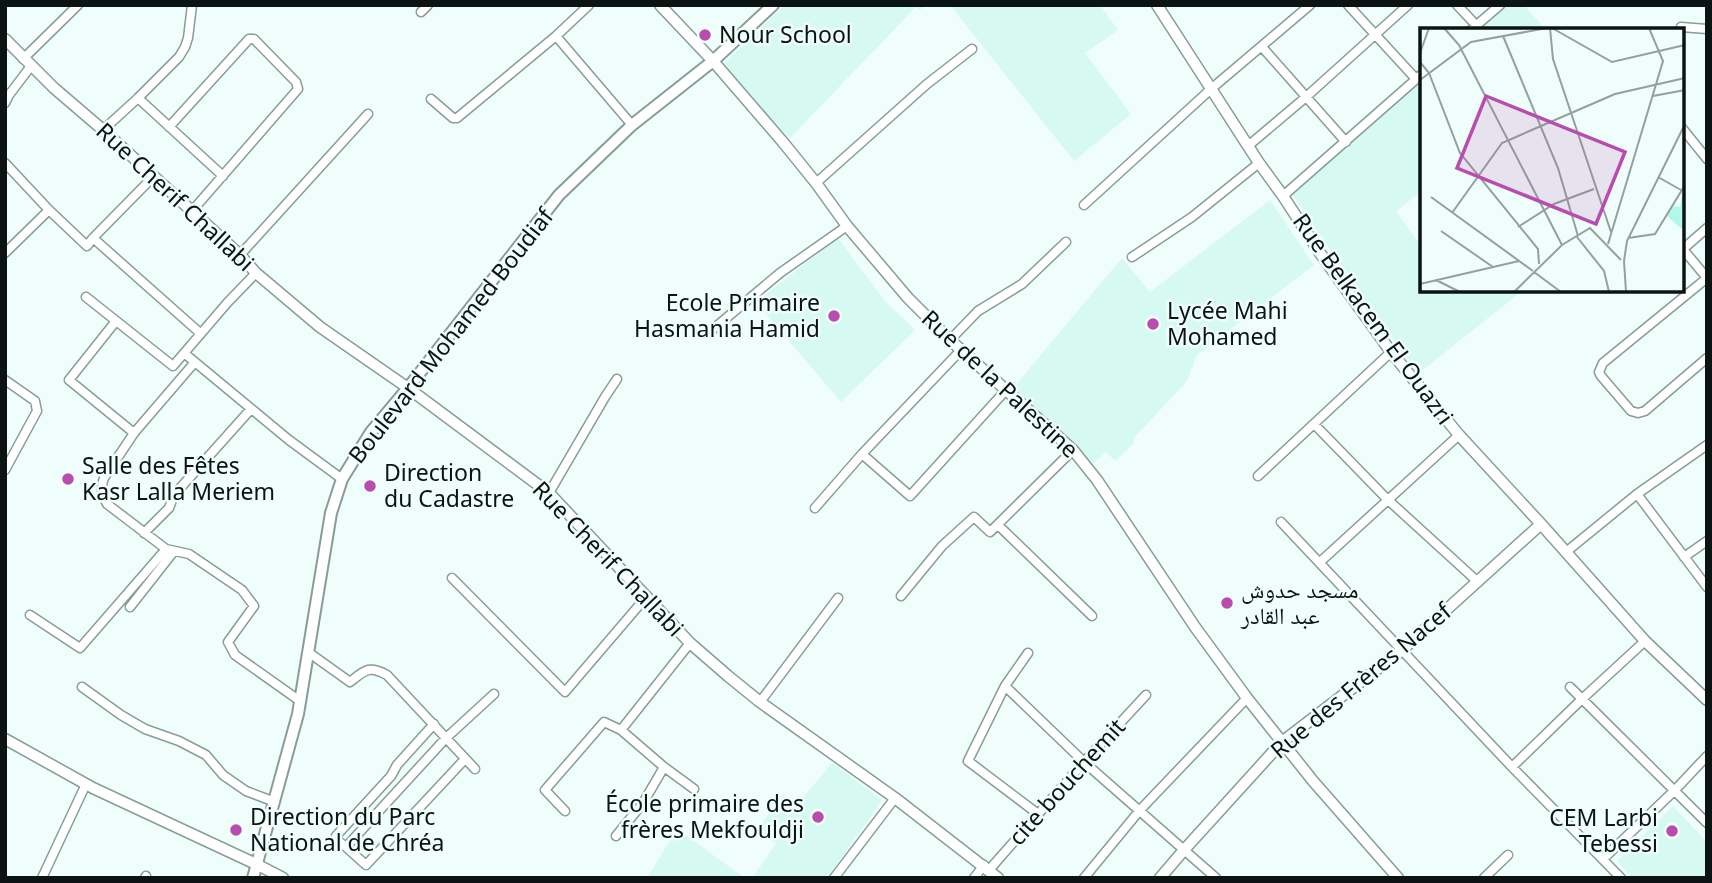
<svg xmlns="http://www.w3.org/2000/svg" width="1712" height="883" viewBox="0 0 1712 883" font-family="'Noto Sans','Noto Naskh Arabic',sans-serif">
	<rect width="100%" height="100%" fill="#effefb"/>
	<path fill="#d6f9f1" d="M785 5H925L920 10 916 7 790 138 721 66Z
		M950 5H1100L1118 30 1085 53 1131 114 1074 161Z
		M1505 5H1524L1546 30H1478Z
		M1421 80V192L1396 211 1418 242 1421 240 1422 290 1522 291 1419 373 1385 329 1292 194Z
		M1270 200 1314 265 1197 355 1187 381 1134 438V443L1115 461 1106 452 1093 464 1013 388 1122 258 1150 292Z
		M838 238 885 301 915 330 841 402 756 302Z
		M832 763 882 800 827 878H752L776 844 757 830 783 794 798 804Z
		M1673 806 1707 842V878H1632L1617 861Z
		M677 829 745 878H647Z"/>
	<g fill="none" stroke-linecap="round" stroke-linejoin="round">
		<defs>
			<path id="minor" d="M1348 5 1416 79
				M1457 5 1476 25
				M421 12 428 5
				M1681 27 1707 29
				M1471 30 1500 5
				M556 36 632 125
				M1262 47 1346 142
				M23 59 78 5
				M138 98 223 176
				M431 99 453 118H457L556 36 589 5
				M5 103 9 95 31 66
				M169 127 249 39H254L296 82 298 89 192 211
				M1682 128 1707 159
				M103 130 138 98 179 57 185 47 188 38 192 5
				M1248 146 1306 97 1408 5
				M5 163 49 210 87 246 93 238
				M153 177 93 238 200 333
				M816 183 927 84 972 49
				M1283 196 1422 74
				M1084 205 1211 89 1310 5
				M1682 248 1707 278
				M1683 249 1707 228
				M5 253 49 210
				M240 255 368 114
				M1132 257 1192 217 1259 163
				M1707 278 1603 363 1599 372 1601 376 1631 411 1638 413 1645 411 1707 358
				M86 297 173 366 228 302 256 273
				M116 321 69 380 134 433
				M712 330 780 273 847 226
				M950 340 978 311 1022 284 1066 242
				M184 353 289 440 342 479
				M195 362 134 433 104 478C100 488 102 494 107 504L166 549 189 554 242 590 254 606 228 642 235 655 300 701
				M5 380 35 401 37 411 5 470
				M1314 424 1387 499 1478 582
				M862 454 910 496 1006 390
				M1258 476 1391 352
				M549 493 605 397 617 379
				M1637 494 1707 445
				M815 508 862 454 962 349
				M1281 522 1512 767 1621 878
				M998 525 1092 616
				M144 533 169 508 174 495 251 409
				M1566 552 1637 494 1707 587
				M1684 557 1707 541
				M1320 562 1459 435
				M452 578 565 692 647 596
				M901 596 942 546 974 517 990 532 1073 450
				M130 607 174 551
				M30 615 80 648 166 549
				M308 652 350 682C365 670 369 665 387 675L475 769
				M1028 653 1005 686 968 761 1038 814
				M1005 686 1084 762 1216 878
				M82 687 121 715 145 729 179 741 206 755 223 775 246 791 275 802
				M1570 687 1707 823
				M760 702 838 598
				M621 730 690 643
				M465 759 366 865 346 847 446 738 494 694
				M1512 767 1582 699 1645 641
				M565 811 545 790 604 722 621 730 664 767 694 789
				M616 836 643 803 664 767
				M346 847 337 840 336 836 391 776 397 765 434 724
				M1603 859 1675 790 1707 756
				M989 870 1084 762 1146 695
				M42 878 86 784
				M145 878 146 876
				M834 878 895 798
				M974 878 984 865
				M1084 878 1140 810 1247 698
				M1484 878 1508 855"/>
			<path id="tertiary" d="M660 5 713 61 782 141 816 183 847 226 908 298 950 340 1073 450 1097 480 1195 627 1247 698 1313 781 1398 878
				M1157 5 1259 163 1283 196 1320 253 1391 352 1459 435 1541 524 1645 641 1707 700
				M5 39 54 88 103 130 240 255 256 273 320 327 408 388 549 493 690 643 728 676 760 702 895 798 998 878
				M5 739 93 788 256 864 283 878
				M1160 878 1184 850 1282 742 1402 650 1541 524"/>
			<path id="secondary" d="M253 878 298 714 331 513 342 479 371 432 408 388 559 195 632 125 713 61 773 5"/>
		</defs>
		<use href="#minor" stroke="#869d98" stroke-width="11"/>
		<use href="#tertiary" stroke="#869d98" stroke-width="13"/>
		<use href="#secondary" stroke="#869d98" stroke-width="14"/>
		<use href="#minor" stroke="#fff" stroke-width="8"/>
		<use href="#tertiary" stroke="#fff" stroke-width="10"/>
		<use href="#secondary" stroke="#fff" stroke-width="10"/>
	</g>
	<g fill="#b84daf" stroke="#effefb" stroke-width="2.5">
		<circle cx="705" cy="35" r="7"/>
		<circle cx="834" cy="316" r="7"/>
		<circle cx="1153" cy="324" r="7"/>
		<circle cx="68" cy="479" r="7"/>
		<circle cx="370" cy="486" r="7"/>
		<circle cx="1227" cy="603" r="7"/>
		<circle cx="818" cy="817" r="7"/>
		<circle cx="236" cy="830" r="7"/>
		<circle cx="1672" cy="831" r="7"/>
	</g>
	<g text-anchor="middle" stroke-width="5" stroke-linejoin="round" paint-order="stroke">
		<g font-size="23" fill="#0c1413" stroke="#effefb" text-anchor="start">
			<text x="719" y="43">Nour School</text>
			<text x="820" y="311" text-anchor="end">Ecole Primaire<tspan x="820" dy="26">Hasmania Hamid</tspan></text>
			<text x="1167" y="319">Lycée Mahi<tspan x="1167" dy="26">Mohamed</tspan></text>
			<text x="82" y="474">Salle des Fêtes<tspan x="82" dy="26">Kasr Lalla Meriem</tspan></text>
			<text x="384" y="481">Direction<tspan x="384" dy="26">du Cadastre</tspan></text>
			<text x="1241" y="598">مسجد حدوش<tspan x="1241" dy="26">عبد القادر</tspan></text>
			<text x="804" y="812" text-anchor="end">École primaire des<tspan x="804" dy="26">frères Mekfouldji</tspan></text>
			<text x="250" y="825">Direction du Parc<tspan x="250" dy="26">National de Chréa</tspan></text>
			<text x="1658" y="826" text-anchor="end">CEM Larbi<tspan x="1658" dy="26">Tebessi</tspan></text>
		</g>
		<g font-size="23" fill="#0c1413" stroke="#effefb">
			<text transform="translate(175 197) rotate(43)" y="8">Rue Cherif Challabi</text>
			<text transform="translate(1373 319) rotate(54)" y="8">Rue Belkacem El Ouazri</text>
			<text transform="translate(451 336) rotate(-52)" y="8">Boulevard Mohamed Boudiaf</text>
			<text transform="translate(1000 384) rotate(43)" y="8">Rue de la Palestine</text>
			<text transform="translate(608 559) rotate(46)" y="8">Rue Cherif Challabi</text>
			<text transform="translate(1361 681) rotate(-40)" y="8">Rue des Frères Nacef</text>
			<text transform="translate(1067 782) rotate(-48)" y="8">cite bouchemit</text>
		</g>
	</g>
	<g transform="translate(1420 28)">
		<rect width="264" height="264" fill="#effefb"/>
		<path d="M262 167 264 170V203L247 188 253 178 260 179Z" fill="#b0f8e9"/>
		<path fill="none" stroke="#94a09e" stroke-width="2" d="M24 0 39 17 142 217M130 0 133 31 191 204M132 0 192 34 265 17M83 8 138 140 158 208M0 25 9 0M0 34 9 45 40 125 118 221 119 236M0 52 51 14 127 0M233 68 265 62M238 149 261 162M11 169 113 243M32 185 82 115 195 66 265 50M98 199 134 176 174 161M21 203 73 239M157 209 184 243 189 264M208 210 235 206 265 157M188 216 243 33 229 0M204 233 207 213 265 96M204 233 206 264M114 244 141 264M16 252 40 264M0 256 99 233M94 264 142 217 170 200 201 232"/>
		<path fill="#b84daf" fill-opacity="0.15" stroke="#b84daf" stroke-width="3.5" d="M66 68 205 124 176 196 37 140Z"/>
		<rect width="264" height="264" fill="none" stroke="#0c1413" stroke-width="3.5"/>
	</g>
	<rect width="1712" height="883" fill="none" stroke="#0c1413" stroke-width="14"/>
</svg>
